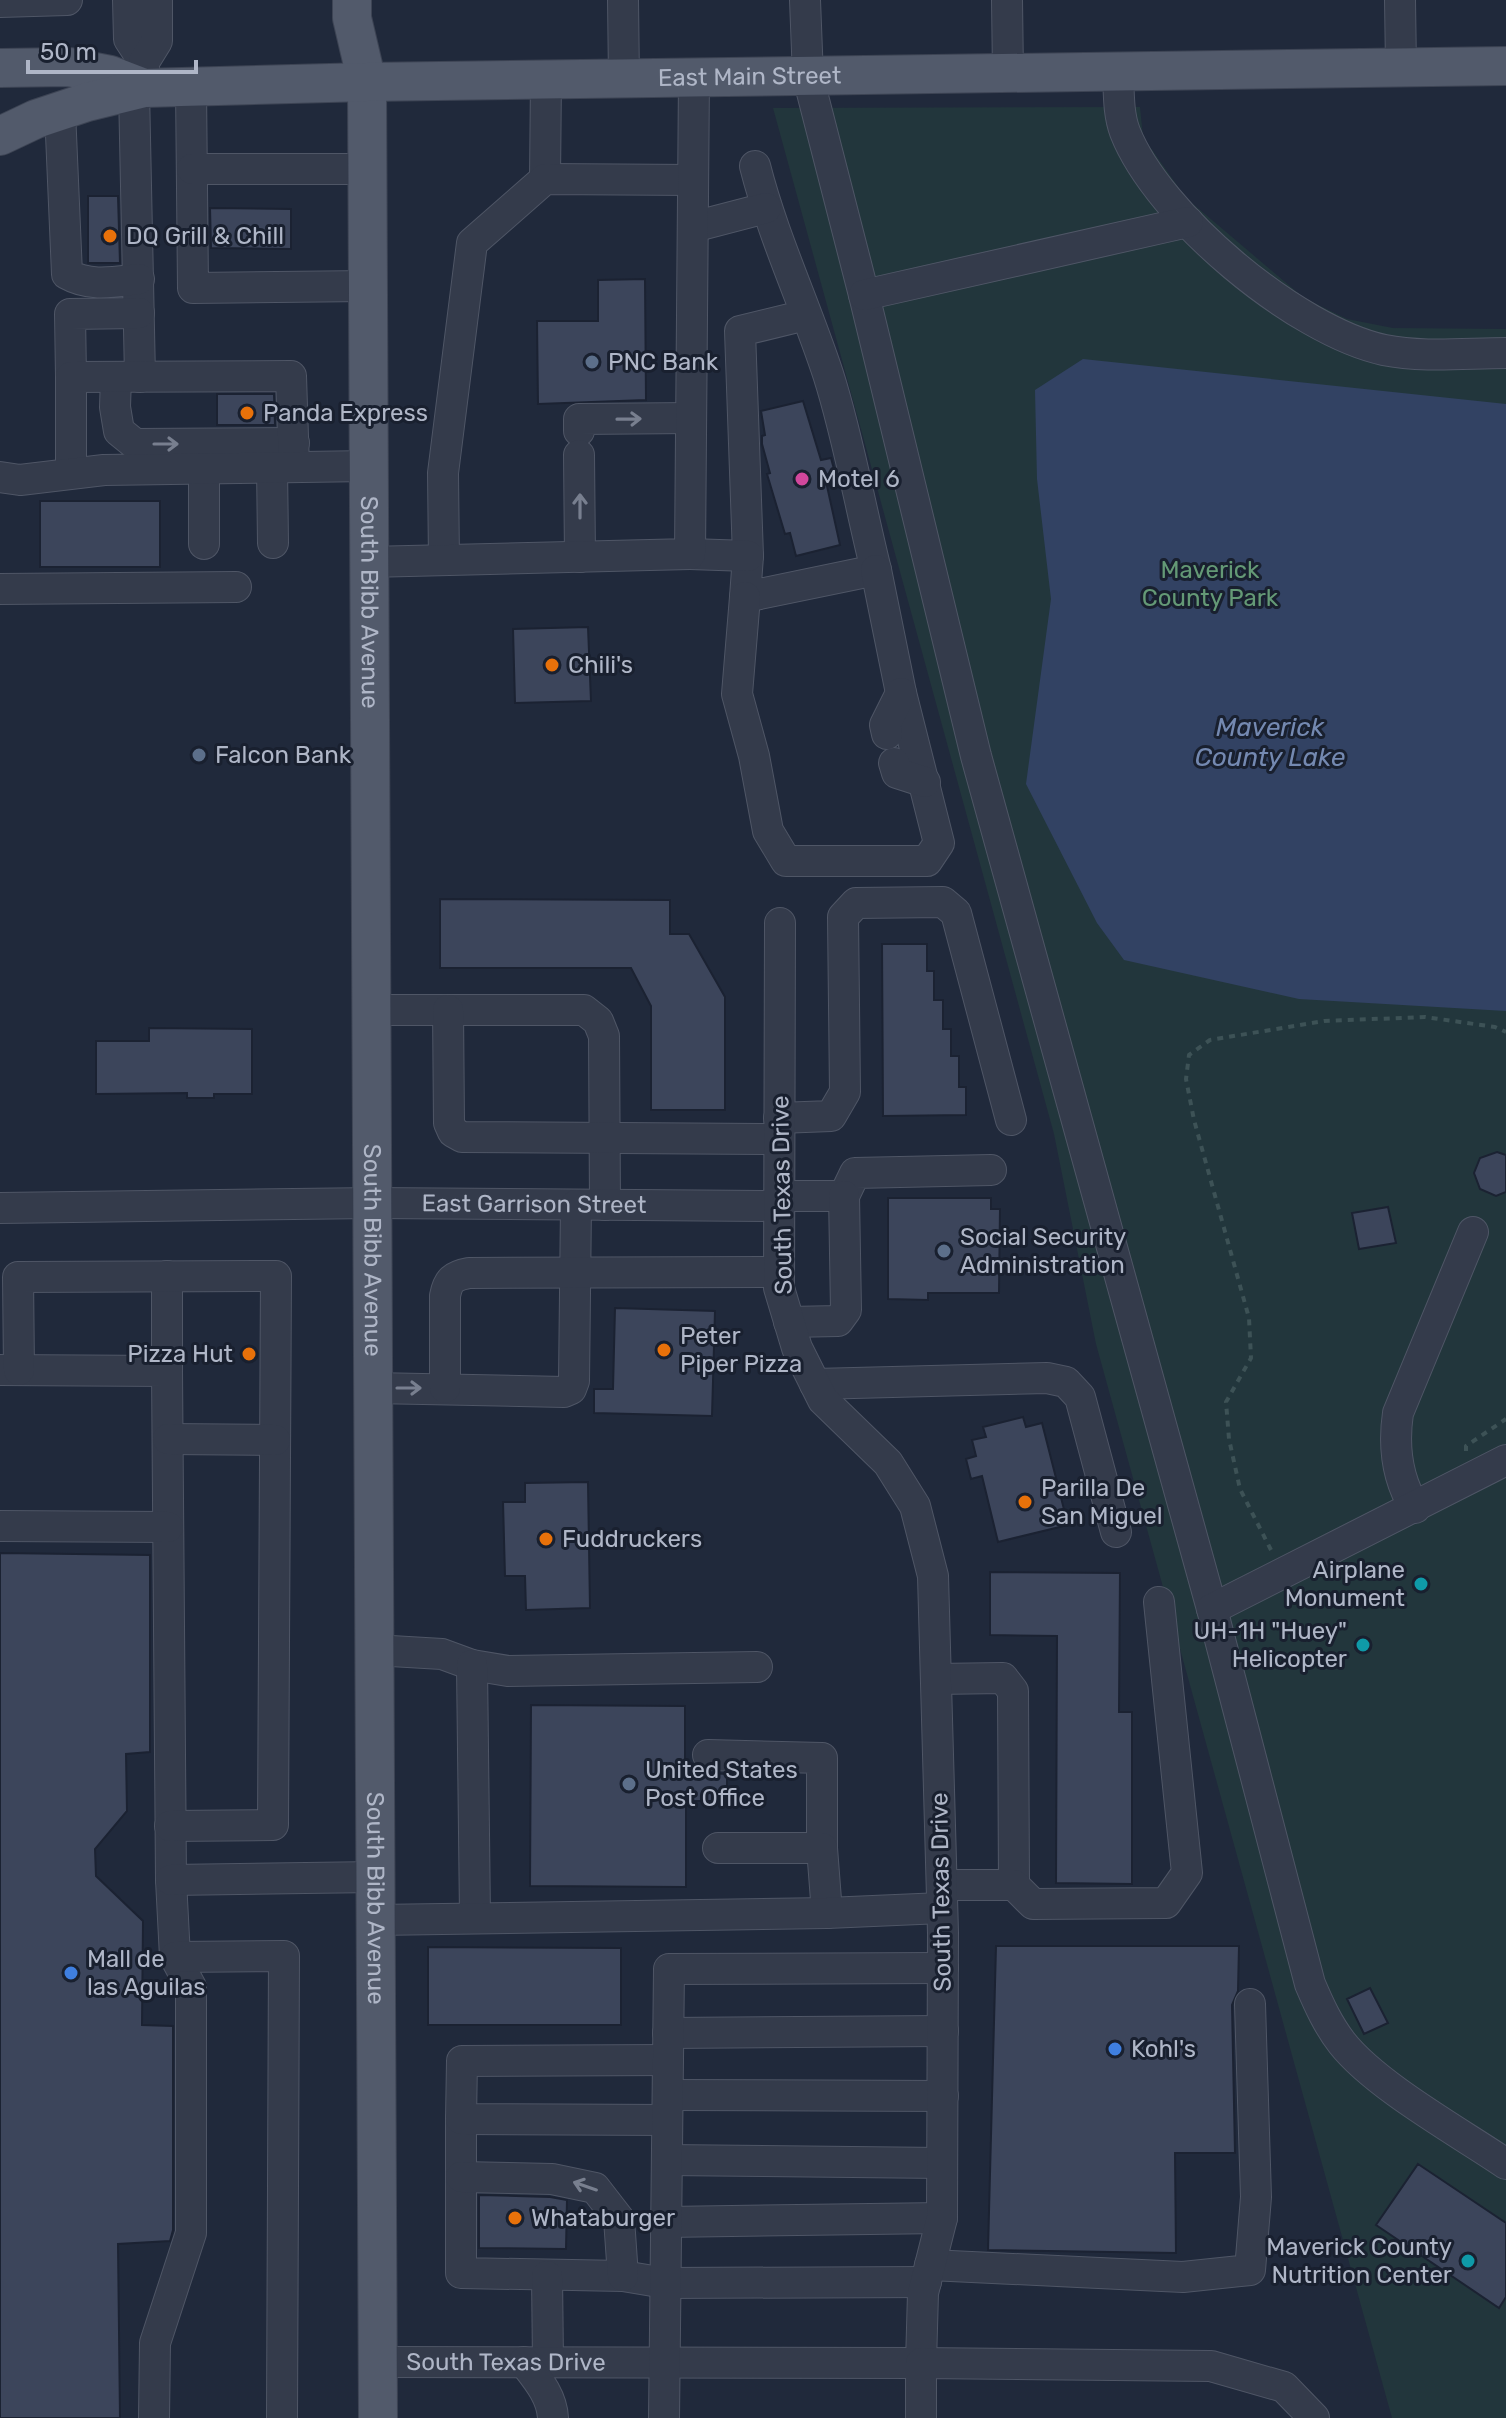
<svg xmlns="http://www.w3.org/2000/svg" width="1506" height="2418" viewBox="0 0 1506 2418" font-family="Rubik,sans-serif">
	<rect width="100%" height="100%" fill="#20293b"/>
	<path fill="#22363c" d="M1140 107 1143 137 1186 198 1304 298 1347 319 1393 328 1506 329V2418H1392L1096 1344 1054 1134 773 108Z"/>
	<path fill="#324263" d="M1083 359 1506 404V1011L1299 999 1124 960 1097 923 1026 784 1051 599 1037 479 1035 390Z"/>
	<path fill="#3c455b" stroke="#1b2232" stroke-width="2" d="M88 196H118L120 263H88Z
		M210 208 291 209V249L211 248Z
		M645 279 646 400 538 404 537 321H598V280Z
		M217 394H274L275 425H217Z
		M803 401 821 460 831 458 838 484 827 486 840 545 796 556 790 533 785 534 767 474 770 473 762 444V436L765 435 761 411Z
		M40 501H160V567H40Z
		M588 627 591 701 515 703 513 629Z
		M440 899 670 900V934H689L725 997V1110H651V1006L631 968H440Z
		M882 944H927V971H934V1000H943V1029H951V1056H959V1087H966V1115L883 1116Z
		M149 1028 252 1029V1094H214V1098H187V1093L96 1094V1041H149Z
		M1497 1152 1506 1155V1192L1496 1196 1480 1189 1474 1173 1480 1158Z
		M888 1198H991V1209H1000L999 1293H928V1300L888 1299Z
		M1388 1207 1396 1243 1359 1249 1352 1213Z
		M615 1308 715 1311 712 1416 594 1413V1389H613Z
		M1023 1417 1026 1427 1042 1423 1068 1525 998 1542 982 1476 971 1479 966 1459 976 1456 972 1440 986 1437 983 1427Z
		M588 1482 590 1608 526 1610 525 1576H505L503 1502H525V1483Z
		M0 1553 150 1555V1752L126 1754 127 1811 95 1849 96 1876 143 1921 142 2025 173 2026V2230L170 2241 118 2244 120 2418H0Z
		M990 1572 1120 1573 1119 1712H1132V1884L1056 1883 1057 1636 990 1635Z
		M531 1705 685 1706V1766H694L707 1773 727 1774V1801H686V1887L530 1886Z
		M996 1946H1239L1238 1991 1232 2005 1235 2153H1175L1176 2253 988 2250Z
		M428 1947 621 1948V2025H428Z
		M1370 1988 1388 2023 1364 2034 1347 1999Z
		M1418 2164 1506 2223V2297L1499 2308 1376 2225Z
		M479 2195 550 2197 567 2200 566 2249 479 2248Z"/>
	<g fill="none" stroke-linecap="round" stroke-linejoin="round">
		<defs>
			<g id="minor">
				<path d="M128 0 129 39 144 62"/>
				<path d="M623 0 624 79"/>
				<path d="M805 0 808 77 864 295 976 756 1212 1609 1310 1984C1319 2005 1328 2025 1342 2043 1376 2086 1459 2132 1506 2164"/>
				<path d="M1007 0 1008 74"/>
				<path d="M1400 0 1401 67"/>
				<path d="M0 2 67 0"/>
				<path d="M1118 72C1119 93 1118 113 1125 132 1158 216 1296 331 1384 350 1423 358 1467 353 1506 353"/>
				<path d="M191 87 193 288 367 286"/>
				<path d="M144 88V62L157 41V0"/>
				<path d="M134 90 140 377"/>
				<path d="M60 111 67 274C90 287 113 282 139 279"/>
				<path d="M755 166C773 237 805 304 828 374 848 436 860 506 876 570L745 597 748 556 740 331 806 315"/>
				<path d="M192 169H367"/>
				<path d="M545 179 546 79"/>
				<path d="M693 227 766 208"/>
				<path d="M864 295 1188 222"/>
				<path d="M71 377 70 314 139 313"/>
				<path d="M116 377 115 407 119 431 135 444 294 443"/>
				<path d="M579 431V419L691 418"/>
				<path d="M579 455 580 557"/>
				<path d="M272 467 273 543"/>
				<path d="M204 468V544"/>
				<path d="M71 473V377L291 376 294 467"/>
				<path d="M0 477 20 480 104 470 368 466"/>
				<path d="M690 554 748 556"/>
				<path d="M444 560 443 473 472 243 545 179 693 180"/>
				<path d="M368 562 690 554 694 78"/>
				<path d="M0 589 236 587"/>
				<path d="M745 597 737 694 754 756 768 831 786 861H927L939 843 901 693 876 570"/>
				<path d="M887 734 885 725 901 693"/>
				<path d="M894 763 897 773 925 782"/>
				<path d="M371 1010H584L598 1021 604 1036 605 1205"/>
				<path d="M448 1010 449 1123 453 1132 462 1137 779 1139"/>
				<path d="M779 1118 831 1116 845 1092 843 917 856 903 943 902 956 913 1011 1120"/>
				<path d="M779 1196H844L855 1173 991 1170"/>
				<path id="s1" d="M0 1208 373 1203 779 1206"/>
				<path d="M167 1276V1371"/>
				<path d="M789 1322 838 1321 846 1310 844 1196"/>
				<path d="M0 1370 167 1371 171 1880 175 1957 191 1987V2233L155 2343 154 2418"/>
				<path d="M19 1370 18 1277 276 1276 273 1825 170 1826"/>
				<path d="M815 1384 1047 1378 1066 1382 1080 1397 1116 1532"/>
				<path d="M373 1388 564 1392 571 1389 574 1381 576 1205"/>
				<path d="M445 1388V1296C448 1280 453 1276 469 1273L779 1272"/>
				<path d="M168 1439 275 1440"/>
				<path d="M1415 1508C1397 1479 1393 1447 1398 1413L1473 1232"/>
				<path d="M0 1526 168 1527"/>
				<path d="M1212 1609 1506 1460"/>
				<path d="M374 1650 442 1654 472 1665 508 1671 757 1667"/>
				<path d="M472 1665 475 1917"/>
				<path d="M936 1679 1003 1678 1013 1691 1014 1885"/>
				<path d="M708 1755 822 1758V1848"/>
				<path d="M718 1848H822L827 1913"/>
				<path d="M171 1880 375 1877"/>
				<path d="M942 1885H1014L1033 1904 1166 1903 1187 1873 1159 1602"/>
				<path d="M376 1920 827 1913 942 1908"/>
				<path d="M175 1957 284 1956 282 2418"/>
				<path d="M668 2033 943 2031"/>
				<path d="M668 2095 943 2096"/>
				<path d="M461 2119V2273L623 2276 665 2283 926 2282"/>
				<path d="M667 2120 461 2119 462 2061 668 2060"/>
				<path d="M667 2160 942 2163"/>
				<path d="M461 2177 552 2179 595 2188 619 2219 623 2276"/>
				<path d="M666 2222 942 2218"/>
				<path d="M930 2265 1183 2277 1250 2270 1256 2197 1250 2004"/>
				<path d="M547 2276 548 2362"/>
				<path id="s2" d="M378 2362 921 2363 923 2293 942 2218 943 1933 933 1576 915 1506 888 1463 823 1400 797 1348 779 1288 780 923"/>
				<path d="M524 2362C537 2379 552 2396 553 2418"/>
				<path d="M664 2418 669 1969 943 1968"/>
				<path d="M921 2418V2363L1211 2366 1284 2387 1314 2418"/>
			</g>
			<g id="major">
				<path id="s3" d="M352 0V18L367 82 378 2418"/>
				<path d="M0 68 69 67 110 75 144 88"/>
				<path id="s4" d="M0 136 36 119 87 102 144 88 367 82 1506 66"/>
			</g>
		</defs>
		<use href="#minor" stroke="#4f5666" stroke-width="32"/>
		<use href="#major" stroke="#3d4454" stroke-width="40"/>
		<path stroke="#3d5256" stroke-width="4" stroke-dasharray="6 6" stroke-linecap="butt" d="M1466 1451V1446L1506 1419
			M1271 1550 1240 1489 1229 1439 1226 1402 1251 1358 1249 1318 1194 1120 1186 1079 1189 1055 1210 1040 1324 1021 1425 1017 1495 1027 1506 1032"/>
		<use href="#minor" stroke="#343b4b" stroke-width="30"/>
		<use href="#major" stroke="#525a6b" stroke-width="38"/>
	</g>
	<defs><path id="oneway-shaft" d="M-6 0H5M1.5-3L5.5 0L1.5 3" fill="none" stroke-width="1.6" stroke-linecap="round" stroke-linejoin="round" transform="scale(2)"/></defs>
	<g stroke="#787f8f">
		<use href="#oneway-shaft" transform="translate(629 419) rotate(-1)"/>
		<use href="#oneway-shaft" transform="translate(166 444)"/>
		<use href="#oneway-shaft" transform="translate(580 506) rotate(-90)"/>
		<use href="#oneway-shaft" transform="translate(409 1388)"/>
		<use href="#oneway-shaft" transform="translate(585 2186) rotate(-161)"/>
	</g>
	<g fill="#e8710a" stroke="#19202f" stroke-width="3">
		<circle cx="110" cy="236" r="8"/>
		<circle cx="247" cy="413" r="8"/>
		<circle cx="552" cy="665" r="8"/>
		<circle cx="664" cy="1350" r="8"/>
		<circle cx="249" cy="1354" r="8"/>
		<circle cx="1025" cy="1502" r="8"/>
		<circle cx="546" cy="1539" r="8"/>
		<circle cx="515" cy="2218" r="8"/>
	</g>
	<g fill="#5c6f8a" stroke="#19202f" stroke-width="3">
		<circle cx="592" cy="362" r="8"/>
		<circle cx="199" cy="755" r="8"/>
		<circle cx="944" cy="1251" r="8"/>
		<circle cx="629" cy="1784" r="8"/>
	</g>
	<circle fill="#d1479c" stroke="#19202f" stroke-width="3" cx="802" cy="479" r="8"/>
	<g fill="#0f9aa8" stroke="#19202f" stroke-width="3">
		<circle cx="1421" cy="1584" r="8"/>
		<circle cx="1363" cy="1645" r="8"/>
		<circle cx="1468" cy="2261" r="8"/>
	</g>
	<g fill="#3f7fe0" stroke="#19202f" stroke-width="3">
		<circle cx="71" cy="1973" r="8"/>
		<circle cx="1115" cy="2049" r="8"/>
	</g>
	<g text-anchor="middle" stroke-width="6" stroke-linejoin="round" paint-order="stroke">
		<g font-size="24" fill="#afb6c7" stroke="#19202f">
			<text dy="8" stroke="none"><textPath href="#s4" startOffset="758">East Main Street</textPath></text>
			<text dy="8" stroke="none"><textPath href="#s3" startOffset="604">South Bibb Avenue</textPath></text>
			<text transform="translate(782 1195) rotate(-91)" y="8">South Texas Drive</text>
			<text dy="8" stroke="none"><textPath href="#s1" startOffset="534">East Garrison Street</textPath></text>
			<text dy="8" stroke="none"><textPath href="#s3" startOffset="1252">South Bibb Avenue</textPath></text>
			<text transform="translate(941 1892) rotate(-91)" y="8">South Texas Drive</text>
			<text dy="8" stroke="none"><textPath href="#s3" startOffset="1900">South Bibb Avenue</textPath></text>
			<text dy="8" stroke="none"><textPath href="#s2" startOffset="128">South Texas Drive</textPath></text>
		</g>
		<g font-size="24" fill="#afb6c7" stroke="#19202f" text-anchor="start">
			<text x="126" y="244">DQ Grill &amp; Chill</text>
			<text x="608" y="370">PNC Bank</text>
			<text x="263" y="421">Panda Express</text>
			<text x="818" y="487">Motel 6</text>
			<text x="568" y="673">Chili's</text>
			<text x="215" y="763">Falcon Bank</text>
			<text x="960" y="1245">Social Security<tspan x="960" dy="28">Administration</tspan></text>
			<text x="680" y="1344">Peter<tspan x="680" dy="28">Piper Pizza</tspan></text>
			<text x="233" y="1362" text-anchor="end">Pizza Hut</text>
			<text x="1041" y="1496">Parilla De<tspan x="1041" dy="28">San Miguel</tspan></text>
			<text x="562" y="1547">Fuddruckers</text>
			<text x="1405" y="1578" text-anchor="end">Airplane<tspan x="1405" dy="28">Monument</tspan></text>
			<text x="1347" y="1639" text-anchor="end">UH-1H "Huey"<tspan x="1347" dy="28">Helicopter</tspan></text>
			<text x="645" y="1778">United States<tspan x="645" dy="28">Post Office</tspan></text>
			<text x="87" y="1967">Mall de<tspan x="87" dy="28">las Aguilas</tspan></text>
			<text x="1131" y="2057">Kohl's</text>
			<text x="531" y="2226">Whataburger</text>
			<text x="1452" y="2255" text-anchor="end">Maverick County<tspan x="1452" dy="28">Nutrition Center</tspan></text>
		</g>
		<g font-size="24" fill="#649976" stroke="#19202f">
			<text x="1210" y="578">Maverick<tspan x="1210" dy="28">County Park</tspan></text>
		</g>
		<g font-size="26" font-style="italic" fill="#7489b1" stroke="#19202f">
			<text x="1270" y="736">Maverick<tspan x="1270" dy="30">County Lake</tspan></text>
		</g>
	</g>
	<path d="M28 60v12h168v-12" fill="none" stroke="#afb6c7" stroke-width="4"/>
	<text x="40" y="60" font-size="24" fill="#afb6c7" stroke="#19202f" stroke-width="6" paint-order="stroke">50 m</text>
</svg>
